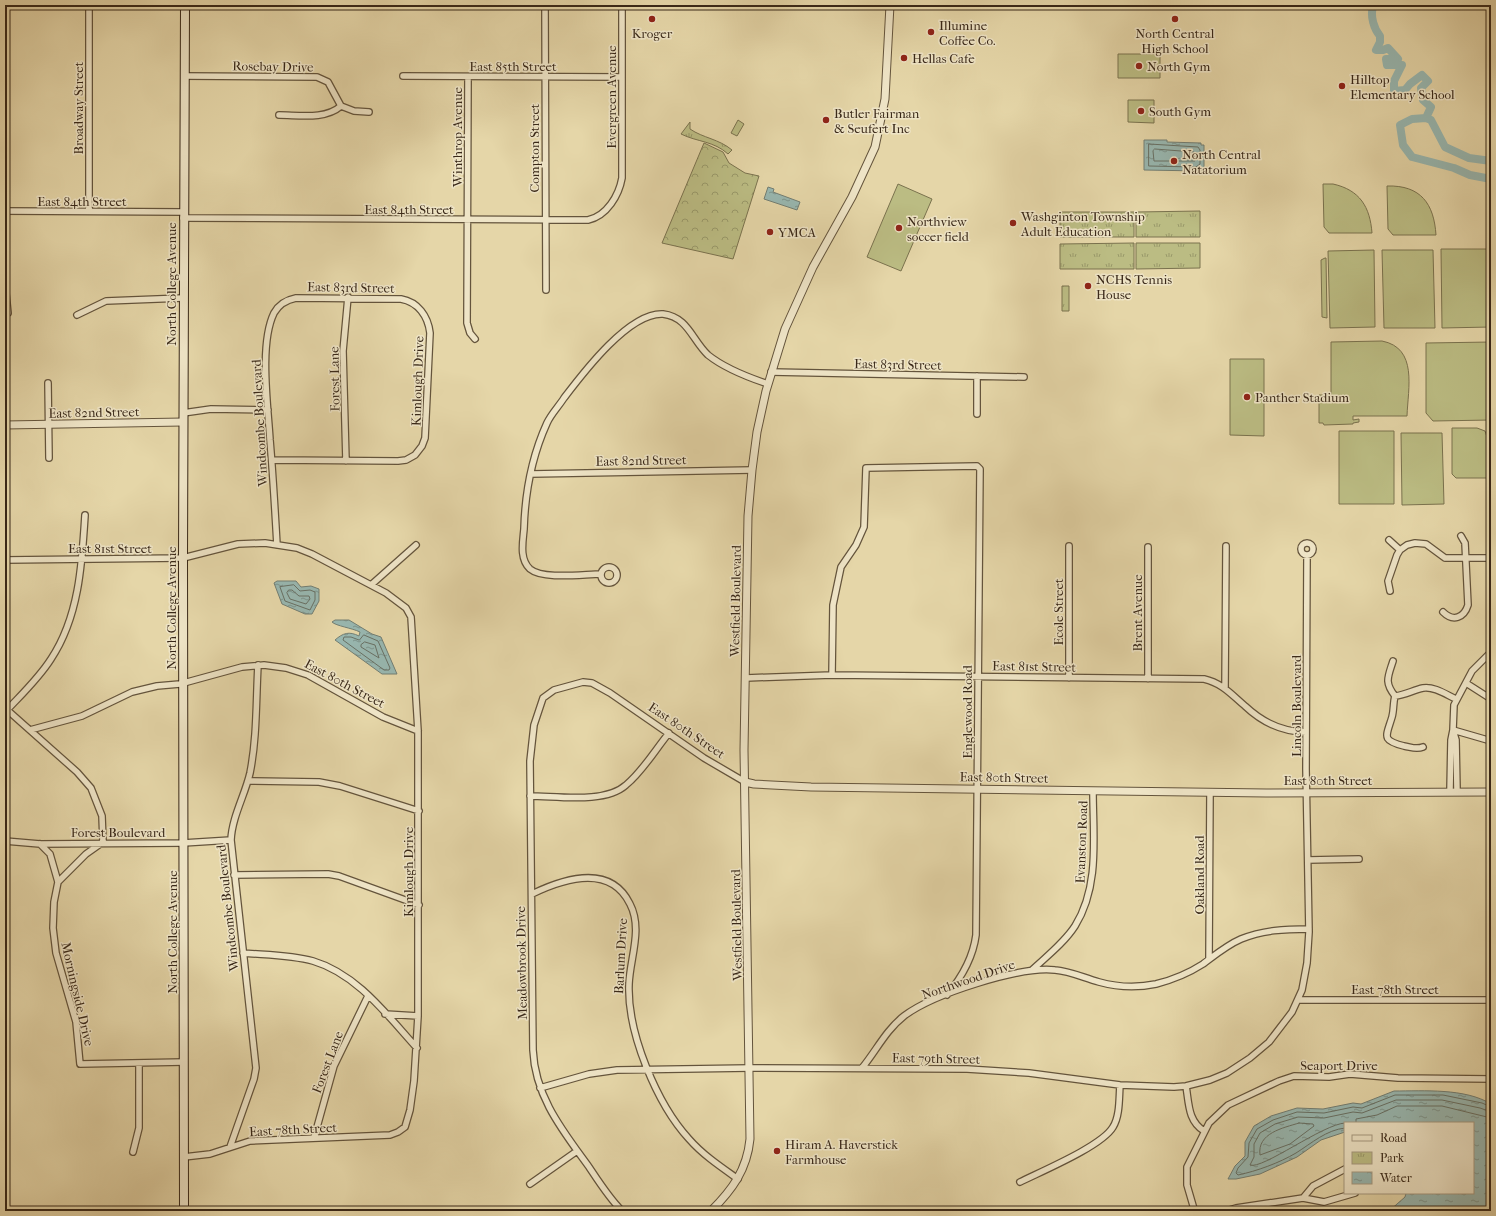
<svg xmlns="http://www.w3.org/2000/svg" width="1496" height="1216" viewBox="0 0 1496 1216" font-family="'IM FELL French Canon',serif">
	<defs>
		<pattern id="forest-crowns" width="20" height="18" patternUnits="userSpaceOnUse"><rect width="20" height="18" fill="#bbbc83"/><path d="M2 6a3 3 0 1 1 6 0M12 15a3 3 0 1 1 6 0" fill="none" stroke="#99996a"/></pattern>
		<pattern id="park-tufts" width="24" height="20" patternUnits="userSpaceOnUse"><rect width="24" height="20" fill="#bbbc83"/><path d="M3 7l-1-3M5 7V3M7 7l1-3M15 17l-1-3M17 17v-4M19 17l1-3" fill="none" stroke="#99996a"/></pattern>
		<pattern id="water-ripples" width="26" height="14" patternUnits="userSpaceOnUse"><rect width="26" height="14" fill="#98b7b0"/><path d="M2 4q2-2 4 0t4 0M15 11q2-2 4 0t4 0" fill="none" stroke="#7d958e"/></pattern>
	</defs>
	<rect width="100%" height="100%" fill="#e5d6a8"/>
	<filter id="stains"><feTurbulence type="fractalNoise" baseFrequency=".005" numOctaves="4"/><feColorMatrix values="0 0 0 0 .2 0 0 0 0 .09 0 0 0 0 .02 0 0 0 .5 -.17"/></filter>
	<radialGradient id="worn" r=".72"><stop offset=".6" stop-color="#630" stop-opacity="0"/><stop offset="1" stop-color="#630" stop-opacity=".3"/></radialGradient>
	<path fill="#bbbc83" stroke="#7a724e" d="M1118 54H1160V78H1118Z
		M1128 100H1154V123L1128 122Z
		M738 120 744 124 737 136 731 133Z
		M898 184 932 199 901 271 867 257Z
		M1333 184C1360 190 1370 207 1372 233H1329L1324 227 1323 184Z
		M1387 186C1421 185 1434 204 1436 235H1393L1388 229Z
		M1441 249H1490L1491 327 1442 328Z
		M1374 250 1375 327 1330 328 1328 251Z
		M1382 250H1433L1435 328H1384Z
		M1325 258H1326L1327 318 1322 317 1321 260Z
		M1382 341C1418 348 1408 388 1407 416H1353V420L1359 419V422L1353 423V424L1324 425 1323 423H1319V395H1331V342Z
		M1491 342V420L1433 421 1426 413V343Z
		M1230 359H1264V436L1230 435Z
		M1452 428H1477L1485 431 1491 449V478H1456L1452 474Z
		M1339 431H1394V504H1339Z
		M1401 433H1442L1444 504 1402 505Z"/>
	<path fill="url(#forest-crowns)" stroke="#7a724e" d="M704 143 723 152 729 163 745 173 759 176 733 259 662 243Z"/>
	<path fill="url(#park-tufts)" stroke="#7a724e" d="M690 122V129C703 138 719 139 732 150L728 154C714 141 697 142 681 134Z
		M1200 211V237H1136V212Z
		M1060 212H1134V237H1060Z
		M1134 243V269H1060V244Z
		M1136 243H1200V268L1136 269Z
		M1062 286H1069V311H1062Z"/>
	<path fill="url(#water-ripples)" stroke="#727e73" d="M1144 140H1167V142L1201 143V145H1204V168H1201V171L1144 170Z
		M768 187 774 189 773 192 800 202 797 210 764 199Z
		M277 581H296L301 587 311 586 319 589V601L312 614H305L282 604 274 583Z
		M335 620H349L372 634 381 637 397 674H382L335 640C343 633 349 631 359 636L360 632C352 628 336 626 332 622Z
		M1394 1091C1424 1091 1465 1088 1491 1104V1211H1389L1405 1197 1406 1193H1473V1123H1345V1132L1321 1140 1297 1157 1260 1174 1236 1179H1228L1235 1166 1245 1156V1142L1254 1126 1271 1116 1297 1108 1323 1109 1353 1103 1361 1104Z"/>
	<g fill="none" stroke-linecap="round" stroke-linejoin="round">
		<path stroke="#687064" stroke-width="1" d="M1149 144 1198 147 1200 150V164L1196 167 1149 166Z
			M1155 149 1194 152 1195 161H1154L1153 151Z
			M294 585 300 591 310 590 315 592V600L310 610 285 601 280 587Z
			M289 590H292L299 596H309L310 599 306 604 290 599 287 593Z
			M364 635 378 641 390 668 389 670H384L343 640 344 637H351L359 640Z
			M365 642 375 645 379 658 361 647V645Z
			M1299 1123 1313 1124 1314 1126 1290 1144 1260 1155C1257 1133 1283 1128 1299 1123Z
			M1345 1123C1323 1124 1262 1170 1250 1165L1254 1157V1144L1260 1133 1275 1124 1298 1117 1324 1118 1353 1112 1362 1113 1396 1100H1442L1480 1108 1491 1112
			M1356 1123V1119L1377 1115 1397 1106H1442L1491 1118
			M1345 1128C1326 1130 1312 1143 1296 1153 1279 1163 1257 1171 1238 1175L1236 1173 1238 1168 1248 1157 1249 1143 1257 1129 1273 1120 1297 1112 1324 1113 1353 1107 1362 1108 1395 1095H1443L1482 1103 1491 1107"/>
		<path stroke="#98b7b0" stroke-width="8" d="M1371 5 1373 7C1370 16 1374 29 1380 36V42L1376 50H1383L1388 48 1398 59H1386L1387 65H1402L1394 81V91L1405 90 1410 84 1422 75 1428 81 1421 88 1423 100 1431 107 1426 118 1412 119 1400 125 1403 145 1412 157 1454 168 1470 175 1491 179
			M1426 118 1431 120 1445 147 1469 158 1491 161"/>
		<defs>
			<path id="minor" d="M545 5 546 290
				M184 76 317 77 328 82 341 106 354 111 369 112
				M403 76 622 77
				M468 77 467 323 470 333 475 339
				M279 115C299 115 325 120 341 106
				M5 211 183 212
				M89 211V5
				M183 218 588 220C607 216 619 195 622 178V5
				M5 284 8 313
				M77 315 106 301 183 298
				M771 372 1024 377
				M48 383 49 458
				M183 413 211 409 268 410
				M977 414V376
				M272 460 398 461 406 460 415 455 422 446 425 438 430 333C428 316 418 302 401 299L296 298C286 300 279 304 274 313 259 344 268 406 270 440 273 475 275 510 277 545
				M346 461 343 351 348 297
				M531 474 752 470
				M1389 540 1400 550
				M1301 549a6 6 0 1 1 12 0a6 6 0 1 1-12 0Z
				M1148 547V679
				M5 560 183 558 238 544 265 543 297 548 312 554 386 593 406 608 411 617 418 731V1016L414 1081 410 1110 405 1127 398 1132 390 1135 250 1141 210 1154 184 1157
				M601 575a8 8 0 1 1 16 0a8 8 0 1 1-16 0Z
				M601 574C584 574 543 580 530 569 519 559 523 541 524 529 525 493 532 456 547 423 551 414 559 406 564 398 583 373 629 312 663 314 688 317 692 340 708 355 723 367 750 378 768 384
				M371 585 416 545
				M1390 591 1388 581 1397 555 1400 550 1407 545 1415 543 1426 544 1445 558H1491
				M1443 612C1453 622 1464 618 1468 605L1465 543 1461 536
				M1393 661C1388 677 1384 682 1395 696
				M832 675 833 605 841 567 856 545 864 527 866 468 977 466 980 469 976 935C973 958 962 977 947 995
				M746 678 832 675 1204 679C1222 683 1232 695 1245 706 1263 723 1282 732 1306 732
				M1069 678V546
				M1466 683 1491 699
				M1225 688 1226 546
				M1395 696C1393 703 1394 710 1392 717 1386 737 1381 740 1404 746 1411 747 1416 750 1423 747
				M1395 696C1406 695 1413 690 1423 688 1434 686 1447 695 1456 699
				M5 708 77 772 91 788 102 816 103 842 86 854 58 882 54 902 53 928 56 953 76 1022 80 1064 184 1062
				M7 710C22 694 39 678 51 659 79 617 82 564 85 515
				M30 730 82 716 132 692 157 686 180 684 242 667 264 665 286 668 308 675 383 717 418 731
				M1453 730 1491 741
				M248 781 319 782 340 786 419 811
				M1450 791 1451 740 1453 730
				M1457 791 1456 740 1453 730 1454 705 1472 671 1491 652
				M530 796C557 796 605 804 626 785 643 771 655 750 669 733
				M5 841 40 844 183 843 231 840
				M40 844 50 854 58 882
				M1308 860 1359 859
				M234 875 328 874 339 876 419 905
				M532 894C563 879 610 863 630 904 643 929 630 958 629 984 627 1033 657 1104 689 1139 703 1155 721 1167 738 1179
				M243 953C266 955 291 955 313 961 357 974 387 1015 417 1048
				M1209 958 1210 792
				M1032 970C1047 956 1064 943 1075 926 1100 886 1093 836 1093 791
				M1298 1000H1491
				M385 1014 418 1016
				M862 1068C876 1051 886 1030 904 1016 933 994 1020 966 1055 970 1070 971 1084 978 1099 982 1117 987 1137 988 1156 984 1172 980 1189 973 1203 964 1215 955 1227 945 1241 939 1263 930 1285 929 1309 929
				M1186 1086C1189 1104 1188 1121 1204 1131
				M540 1088 589 1074 617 1070 750 1068 967 1069 1029 1073 1120 1085 1174 1087 1186 1086 1210 1080 1227 1073 1250 1058 1269 1042 1292 1012 1302 990 1307 963 1309 932 1306 769 1307 556
				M314 1138 334 1066 368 996
				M230 1147 254 1079 256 1068 231 840C232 817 245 795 250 773 257 738 256 701 258 665
				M133 1152 139 1128V1063
				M1020 1182C1042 1171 1102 1146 1113 1127 1120 1116 1119 1098 1120 1085
				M530 1184 577 1151
				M1303 1198 1324 1202 1355 1193
				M1303 1198 1313 1186 1345 1169
				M622 1211C609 1198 599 1182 589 1167 563 1131 535 1097 533 1050L530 761 534 725 543 698 554 690 583 682 592 683 610 693 704 758 745 782
				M1198 1211 1194 1209 1187 1185V1167L1209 1123 1228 1105 1279 1081 1294 1076 1329 1077 1350 1074 1398 1078 1491 1079
				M1226 1211 1236 1208 1303 1198"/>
			<path id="tertiary" d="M5 425 183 422
				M745 782 754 784 811 787 1266 793 1491 792
				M711 1211C732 1190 747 1170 750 1139L744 750 748 516 752 470 757 432 766 391 785 329 813 267 852 197 875 147 885 99 890 5"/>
			<path id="secondary" d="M184 1211 183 558 185 5"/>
		</defs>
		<use href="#minor" stroke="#64543c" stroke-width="8"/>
		<use href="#tertiary" stroke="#64543c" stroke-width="9"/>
		<use href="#secondary" stroke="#392818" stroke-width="10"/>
		<use href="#minor" stroke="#eee4c6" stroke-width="5.5"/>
		<use href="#tertiary" stroke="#eee4c6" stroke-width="7"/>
		<use href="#secondary" stroke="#eee4c6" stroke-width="8"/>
	</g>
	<g fill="#8f2418" stroke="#eee4c6" stroke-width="1.5">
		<circle cx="652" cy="19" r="4"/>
		<circle cx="1175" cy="19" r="4"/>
		<circle cx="931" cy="32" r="4"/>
		<circle cx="904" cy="58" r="4"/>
		<circle cx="1139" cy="66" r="4"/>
		<circle cx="1342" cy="86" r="4"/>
		<circle cx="1141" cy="111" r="4"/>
		<circle cx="826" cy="120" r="4"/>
		<circle cx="1174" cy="161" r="4"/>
		<circle cx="1013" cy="223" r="4"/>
		<circle cx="899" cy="228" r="4"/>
		<circle cx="770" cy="232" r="4"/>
		<circle cx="1088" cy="286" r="4"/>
		<circle cx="1247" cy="397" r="4"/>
		<circle cx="777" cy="1151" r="4"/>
	</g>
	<g text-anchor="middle" stroke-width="3" stroke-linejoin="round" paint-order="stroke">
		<g font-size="13" fill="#392818" stroke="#eee4c6" text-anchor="start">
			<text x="939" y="30">Illumine<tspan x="939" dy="15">Coffee Co.</tspan></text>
			<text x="652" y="38" text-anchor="middle">Kroger</text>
			<text x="1175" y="38" text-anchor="middle">North Central<tspan x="1175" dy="15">High School</tspan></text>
			<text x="912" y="63">Hellas Cafe</text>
			<text x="1147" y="71">North Gym</text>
			<text x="1350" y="84">Hilltop<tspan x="1350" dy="15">Elementary School</tspan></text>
			<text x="1149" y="116">South Gym</text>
			<text x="834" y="118">Butler Fairman<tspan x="834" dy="15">&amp; Seufert Inc</tspan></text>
			<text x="1182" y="159">North Central<tspan x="1182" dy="15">Natatorium</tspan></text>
			<text x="1021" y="221">Washginton Township<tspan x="1021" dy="15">Adult Education</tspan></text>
			<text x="907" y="226">Northview<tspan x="907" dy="15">soccer field</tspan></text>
			<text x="778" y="237">YMCA</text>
			<text x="1096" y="284">NCHS Tennis<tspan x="1096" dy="15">House</tspan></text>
			<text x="1255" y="402">Panther Stadium</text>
			<text x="785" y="1149">Hiram A. Haverstick<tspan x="785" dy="15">Farmhouse</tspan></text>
		</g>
		<g font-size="13" fill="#392818" stroke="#eee4c6">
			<text transform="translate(273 66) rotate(1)" y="5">Rosebay Drive</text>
			<text x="513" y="71">East 85th Street</text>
			<text transform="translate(611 97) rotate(-90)" y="5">Evergreen Avenue</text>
			<text transform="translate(78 108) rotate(-90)" y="5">Broadway Street</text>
			<text transform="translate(457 137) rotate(-90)" y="5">Winthrop Avenue</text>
			<text transform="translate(534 148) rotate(-90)" y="5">Compton Street</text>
			<text x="82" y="206">East 84th Street</text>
			<text x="409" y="214">East 84th Street</text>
			<text transform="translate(171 284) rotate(-90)" y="5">North College Avenue</text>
			<text transform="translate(351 287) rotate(1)" y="5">East 83rd Street</text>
			<text transform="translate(898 364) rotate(1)" y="5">East 83rd Street</text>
			<text transform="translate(334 379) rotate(-91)" y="5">Forest Lane</text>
			<text transform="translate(417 381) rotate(-88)" y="5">Kimlough Drive</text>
			<text transform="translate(94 412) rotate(-1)" y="5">East 82nd Street</text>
			<text transform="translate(259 423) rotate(-93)" y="5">Windcombe Boulevard</text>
			<text transform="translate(641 460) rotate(-1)" y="5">East 82nd Street</text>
			<text x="110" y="553">East 81st Street</text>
			<text transform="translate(735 601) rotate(-89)" y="5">Westfield Boulevard</text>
			<text transform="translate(171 608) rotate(-90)" y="5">North College Avenue</text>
			<text transform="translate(1058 612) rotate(-90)" y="5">Ecole Street</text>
			<text transform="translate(1137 613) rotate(-90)" y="5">Brent Avenue</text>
			<text transform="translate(1034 666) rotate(1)" y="5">East 81st Street</text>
			<text transform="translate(345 683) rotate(28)" y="5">East 80th Street</text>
			<text transform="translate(1296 706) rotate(-90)" y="5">Lincoln Boulevard</text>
			<text transform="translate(967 712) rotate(-90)" y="5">Englewood Road</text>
			<text transform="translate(687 730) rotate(34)" y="5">East 80th Street</text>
			<text transform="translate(1004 777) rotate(1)" y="5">East 80th Street</text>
			<text x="1328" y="785">East 80th Street</text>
			<text x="118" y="837">Forest Boulevard</text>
			<text transform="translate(1081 842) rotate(-88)" y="5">Evanston Road</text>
			<text transform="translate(408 872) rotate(-90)" y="5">Kimlough Drive</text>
			<text transform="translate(1199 875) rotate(-90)" y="5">Oakland Road</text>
			<text transform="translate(227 908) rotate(-96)" y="5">Windcombe Boulevard</text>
			<text transform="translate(736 925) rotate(-91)" y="5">Westfield Boulevard</text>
			<text transform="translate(172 932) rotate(-90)" y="5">North College Avenue</text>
			<text transform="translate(620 956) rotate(-87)" y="5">Barlum Drive</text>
			<text transform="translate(521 963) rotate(-91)" y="5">Meadowbrook Drive</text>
			<text transform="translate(968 979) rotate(-19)" y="5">Northwood Drive</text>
			<text x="1395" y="994">East 78th Street</text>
			<text transform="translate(78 994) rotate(77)" y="5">Morningside Drive</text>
			<text transform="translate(936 1058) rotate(1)" y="5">East 79th Street</text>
			<text transform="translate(327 1062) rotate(-69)" y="5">Forest Lane</text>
			<text x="1339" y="1070">Seaport Drive</text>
			<text transform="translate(293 1129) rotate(-3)" y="5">East 78th Street</text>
		</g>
	</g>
	<rect width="1496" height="1216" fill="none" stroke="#e5d6a8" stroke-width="20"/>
	<rect x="6" y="6" width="1484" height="1204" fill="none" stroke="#392818" stroke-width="2"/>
	<rect x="10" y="10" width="1476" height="1196" fill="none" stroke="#392818"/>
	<rect x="1344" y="1122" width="130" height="72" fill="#eee4c6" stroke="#a69980"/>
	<rect x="1352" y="1135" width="20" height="6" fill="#eee4c6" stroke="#a69980"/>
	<text x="1380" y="1142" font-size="12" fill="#392818">Road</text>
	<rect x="1352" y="1152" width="20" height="12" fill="url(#park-tufts)" stroke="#a69980"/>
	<text x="1380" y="1162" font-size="12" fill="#392818">Park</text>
	<rect x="1352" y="1172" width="20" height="12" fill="url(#water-ripples)" stroke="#a69980"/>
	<text x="1380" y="1182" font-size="12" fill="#392818">Water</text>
	<rect width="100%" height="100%" filter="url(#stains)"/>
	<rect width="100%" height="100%" fill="url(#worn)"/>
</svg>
